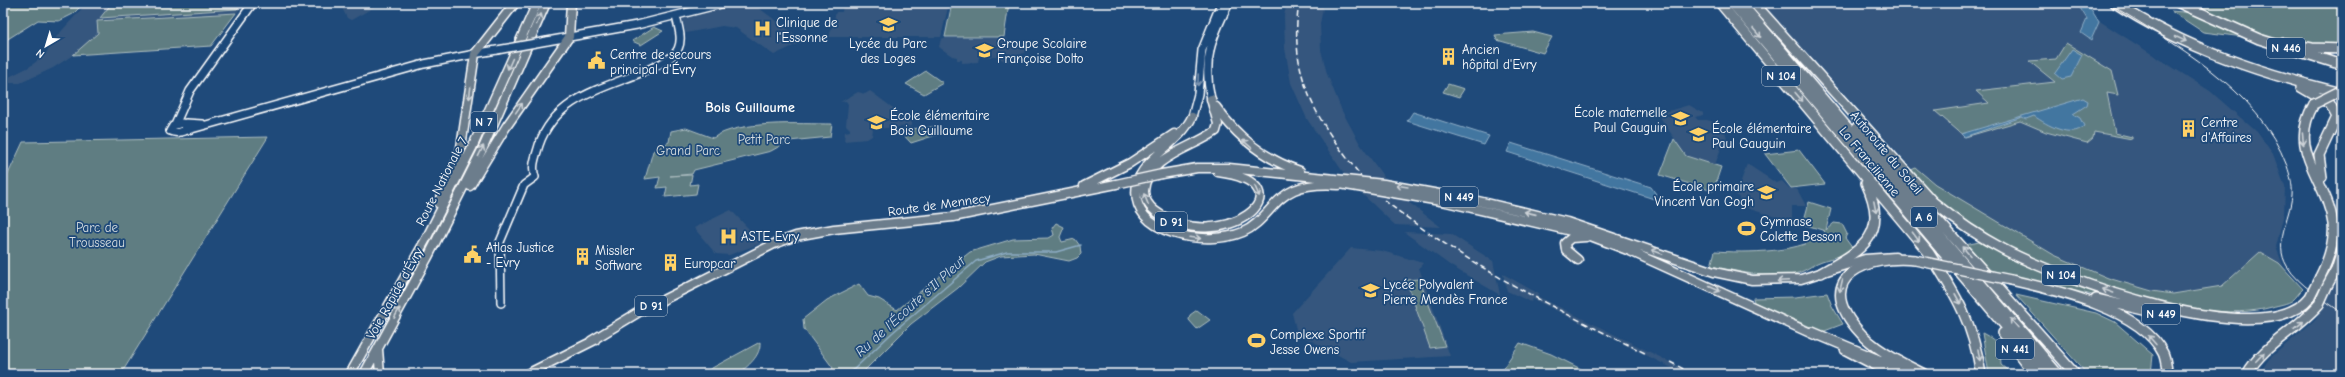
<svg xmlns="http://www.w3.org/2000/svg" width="2345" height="377" viewBox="0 0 2345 377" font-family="'Comic Neue',sans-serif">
	<rect width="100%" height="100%" fill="#1f4a7a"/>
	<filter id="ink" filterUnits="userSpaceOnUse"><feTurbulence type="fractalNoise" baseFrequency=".025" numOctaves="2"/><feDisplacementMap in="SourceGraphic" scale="8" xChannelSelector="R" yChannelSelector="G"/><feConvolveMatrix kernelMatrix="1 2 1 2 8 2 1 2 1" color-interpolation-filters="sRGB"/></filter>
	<g filter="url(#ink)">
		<path fill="#35577e" d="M87 3H245L211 46 73 55 53 68 20 83H3V80L29 67 45 55 57 36Z
			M350 3H382L351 20 347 18 341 6Z
			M728 3H752L804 41 774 55 736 28 722 26 686 33 682 19 686 16Z
			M843 3H949L941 37H829L836 12H842Z
			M1287 3H1324L1320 24 1321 50 1327 74 1342 111 1360 144 1386 180 1345 175 1307 119 1291 83 1285 48 1284 16Z
			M1762 3H2071L2210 91 2257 132 2273 154 2285 187 2284 213 2276 247 2295 297 2258 308 2099 285 1929 187Z
			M944 38H1007V40L1016 46H1021L1027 51 1006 62 998 57H979L978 62 962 63V60H957V57L952 56 939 47 941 39Z
			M870 91 912 122V126L873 129 872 136 867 139 844 141 845 132 850 131V129L846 125 848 104 846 101 840 102 858 92 865 94Z
			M1689 105 1703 113V115L1695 117 1698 120H1707L1726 125 1725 132 1727 138 1721 148 1715 165 1686 156 1658 114Z
			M1747 164 1776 183 1782 181 1789 188 1797 189 1806 206H1792V222L1740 206 1739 198 1734 192 1737 184H1740Z
			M1360 192 1403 198 1441 227 1395 225Z
			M731 210 762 243 729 255 716 254 694 228Z
			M1404 232 1451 234 1493 261 1500 295 1451 266Z
			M1351 248 1382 251 1423 263 1419 268 1450 356 1351 362 1297 333 1292 313Z
			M2342 272V374H2259L2269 359 2316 319Z
			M1503 274 1539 294 1537 296 1694 374H1684L1533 299 1531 302 1507 291Z"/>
		<path fill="#5e7d82" stroke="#aebec0" d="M3 3H36L59 6 61 3H84L73 14 59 21 38 20 3 42Z
			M112 3H242L237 9 100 18Z
			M952 3H1009L1004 37H945Z
			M2189 3H2342V49L2203 32 2171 11 2207 14Z
			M236 13 211 46 73 55 98 33 97 21Z
			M654 27 663 31 641 45 632 41Z
			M1533 32 1552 37 1543 53 1497 40 1495 35Z
			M2066 43 2112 71 2118 95 2107 93 2115 133 2132 137V139L2094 132 2093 138 2087 143 2046 132 2020 121 1965 137 1935 111 1989 103 1976 91 2055 82 2029 61 2056 59Z
			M926 71 943 83 924 94 906 84Z
			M1448 84 1464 89 1459 97 1443 92Z
			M832 124 830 137 789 141 771 151 694 170 692 174 670 176 692 175 690 185 698 184 696 194 665 197 667 187 657 188 660 177 645 179 653 151 669 142 671 131 686 128 713 138C738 120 800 124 832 124Z
			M932 127H936L939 134 911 143 899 130Z
			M268 137 121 374H3V185L23 142Z
			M1674 139 1686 156 1721 167 1713 191 1660 175Z
			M1799 150 1825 184 1791 188 1765 154Z
			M1916 168 1935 184 2054 255 2108 278 2152 291 2173 294 2222 286 2260 252 2279 263 2303 289C2299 292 2296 298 2293 300 2288 304 2278 305 2272 307 2194 329 2038 270 1970 227 1947 212 1930 190 1911 170Z
			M1809 202 1831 209 1826 230 1834 223 1842 224 1847 234 1845 238 1853 249C1844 256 1834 257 1822 261 1815 263 1810 268 1803 271 1780 282 1736 271 1711 266L1715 251C1742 253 1808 254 1825 231L1803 224Z
			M1056 223 1064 227 1060 237 1062 242 1075 239 1080 246 1081 254 1077 258 1069 261 1034 254 1001 256 985 262 958 288 911 324 861 374H829L833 368 804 329 803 319 827 300 859 284 868 296 879 299 897 310 970 252 1013 239 1049 238 1054 235 1052 228Z
			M1979 242 2012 259 2105 293V298L1989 270 1965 245Z
			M1419 279 1445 346 1430 348 1406 280Z
			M1827 293 1832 306 1843 324 1822 332 1754 302 1753 298 1795 297Z
			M2016 295 2096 313 2115 322 2153 355 2151 374H2087Z
			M1197 310 1210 320 1197 329 1189 320 1190 315Z
			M1982 333C2000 342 2000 346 2001 365L2012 374H1989Z
			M760 342C761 356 748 366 738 374H701Z
			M1520 343 1551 354 1591 374 1500 373Z"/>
		<path fill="#4376a0" stroke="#8eadc6" d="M2077 3H2087L2099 22 2091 40 2081 33 2087 19Z
			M2072 49 2082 55 2071 77 2062 79 2055 73Z
			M2083 98 2088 101 2087 105 2073 114 2080 118 2084 126C2071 139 2047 125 2034 116L2026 119 2022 117 1964 137 1961 134Z
			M1413 112 1489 136 1484 145 1407 121Z
			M1511 143 1651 187 1656 194 1654 199 1507 152Z"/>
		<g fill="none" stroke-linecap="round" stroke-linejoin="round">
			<path stroke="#8eadc6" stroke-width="1.5" d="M849 374 892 333 976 261 1007 252H1056L1081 245"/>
			<defs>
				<path id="secondary" d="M547 41 637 25 725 3
					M473 54 497 50
					M1211 99C1202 60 1212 37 1229 3
					M1192 117 1198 94 1202 50 1221 3
					M182 123 188 126C184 132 177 134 170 131L173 126Z
					M186 123 202 124
					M175 125 190 91 253 3
					M181 132 424 64 475 54
					M501 303 500 242 524 185 535 177C531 166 536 156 539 145 558 90 618 87 662 63 668 59 675 56 678 49 683 39 678 26 676 16"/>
				<path id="primary" d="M1211 99 1218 124 1216 131C1193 148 1146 157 1144 191 1144 199 1149 206 1155 211 1221 260 1315 185 1218 172
					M1216 107C1238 138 1264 159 1300 171
					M1192 117C1180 143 1142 159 1137 184 1127 236 1208 247 1243 232 1264 223 1273 199 1294 190 1308 184 1324 184 1339 185
					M1162 174 1197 168H1229L1384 184 1478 201 1567 222 1714 272 1752 280 1801 279 1865 259 1895 257
					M1334 183 1446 202 1588 235 1630 251 1817 336
					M470 186 506 127 569 37 571 3
					M1084 186 1130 163 1174 134
					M438 203 460 154 475 54 515 3
					M1578 260 1566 250 1565 243 1571 238 1586 237
					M591 341 639 312 774 244 796 236 834 229 953 217 1116 184
					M378 349 380 374
					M1845 350 1891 374
					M350 374 426 239 472 148 537 3
					M364 374 429 255 483 148 546 3
					M527 374 595 340"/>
				<path id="highway" d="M1720 3 1929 253C1957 296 1973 323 1981 374
					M1732 3 2046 374
					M1741 3 2058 374
					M1754 3 1933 202C1955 220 1978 236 2003 249 2058 278 2264 356 2310 297
					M2115 3C2184 48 2262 74 2342 93
					M2179 3 2259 39 2342 65
					M2284 43 2312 48 2342 49
					M2301 87 2330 104 2337 117 2319 155 2322 177
					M2314 104C2286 152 2327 178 2333 224 2335 243 2328 261 2320 277
					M1856 128 2075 374
					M1915 260C1868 255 1813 276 1856 328 1873 349 1900 362 1924 374
					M1821 273C1863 249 1890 235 1866 183
					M2011 280C2055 290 2141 309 2163 353 2166 359 2166 367 2168 374
					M2328 284 2336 270 2342 251
					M2096 299 2148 311
					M1812 332 1912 374
					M2003 333 2034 374
					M2247 374C2264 344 2297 330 2319 304"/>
			</defs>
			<use href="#secondary" stroke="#fff" stroke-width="10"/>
			<use href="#primary" stroke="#fff" stroke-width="11"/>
			<use href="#highway" stroke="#fff" stroke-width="12"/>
			<use href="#secondary" stroke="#1f4a7a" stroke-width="7"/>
			<use href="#primary" stroke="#6c7d8c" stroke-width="8"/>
			<use href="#highway" stroke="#6c7d8c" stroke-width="9"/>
			<path stroke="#fff" stroke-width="1" d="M2108 3C2174 44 2258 88 2287 166 2290 175 2293 185 2292 195 2290 219 2273 243 2287 266 2299 286 2324 299 2342 313"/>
			<path stroke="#fff" stroke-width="1.5" stroke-dasharray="6 3" stroke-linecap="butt" d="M1299 3C1288 76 1317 121 1361 176
				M1384 200C1465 264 1555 309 1647 354
				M1670 362 1693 374"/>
			<defs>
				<path id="secondary-bridge" d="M497 50 547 41"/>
				<path id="primary-bridge" d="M1116 184 1162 174"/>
				<path id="highway-bridge" d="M2314 104 2342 90
					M1915 260 2011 280
					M2310 297 2320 277
					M2319 304 2328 284"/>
			</defs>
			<use href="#secondary-bridge" stroke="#fff" stroke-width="10" stroke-linecap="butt"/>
			<use href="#primary-bridge" stroke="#fff" stroke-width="11" stroke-linecap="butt"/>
			<use href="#highway-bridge" stroke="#fff" stroke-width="12" stroke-linecap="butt"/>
			<use href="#secondary-bridge" stroke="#1f4a7a" stroke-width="7"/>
			<use href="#primary-bridge" stroke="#6c7d8c" stroke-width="8"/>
			<use href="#highway-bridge" stroke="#6c7d8c" stroke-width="9"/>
		</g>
		<defs><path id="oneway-shaft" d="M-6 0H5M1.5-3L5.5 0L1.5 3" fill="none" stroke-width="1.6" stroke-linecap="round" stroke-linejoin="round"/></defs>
		<g stroke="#ccd2d7">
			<use href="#oneway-shaft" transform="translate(539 19) rotate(-66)"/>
			<use href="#oneway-shaft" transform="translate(1757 33) rotate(50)"/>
			<use href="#oneway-shaft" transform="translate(2181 39) rotate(25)"/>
			<use href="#oneway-shaft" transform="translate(510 64) rotate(114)"/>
			<use href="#oneway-shaft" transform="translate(470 93) rotate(97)"/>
			<use href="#oneway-shaft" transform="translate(1799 97) rotate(50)"/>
			<use href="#oneway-shaft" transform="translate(519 108) rotate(-55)"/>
			<use href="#oneway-shaft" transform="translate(2303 139) rotate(84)"/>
			<use href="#oneway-shaft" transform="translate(1247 144) rotate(-139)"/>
			<use href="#oneway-shaft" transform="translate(481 151) rotate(-64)"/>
			<use href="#oneway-shaft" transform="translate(1402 186) rotate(-171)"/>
			<use href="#oneway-shaft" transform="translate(1257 191) rotate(66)"/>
			<use href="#oneway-shaft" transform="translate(1146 199) rotate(-112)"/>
			<use href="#oneway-shaft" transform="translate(1875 207) rotate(79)"/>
			<use href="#oneway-shaft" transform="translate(1530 213) rotate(-167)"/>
			<use href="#oneway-shaft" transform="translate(1916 237) rotate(53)"/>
			<use href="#oneway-shaft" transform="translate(1195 238) rotate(7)"/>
			<use href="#oneway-shaft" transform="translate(1966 251) rotate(-132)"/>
			<use href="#oneway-shaft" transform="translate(1657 252) rotate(-160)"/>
			<use href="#oneway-shaft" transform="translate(1783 281) rotate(177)"/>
			<use href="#oneway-shaft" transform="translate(1841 286) rotate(103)"/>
			<use href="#oneway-shaft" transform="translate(1715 289) rotate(24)"/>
			<use href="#oneway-shaft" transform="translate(2108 291) rotate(-160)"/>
			<use href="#oneway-shaft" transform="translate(1958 299) rotate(61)"/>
			<use href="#oneway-shaft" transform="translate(397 313) rotate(-61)"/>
			<use href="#oneway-shaft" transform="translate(2014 323) rotate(-131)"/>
			<use href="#oneway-shaft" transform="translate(2299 325) rotate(-40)"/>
			<use href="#oneway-shaft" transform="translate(2152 340) rotate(-131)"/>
			<use href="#oneway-shaft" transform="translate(1979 355) rotate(80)"/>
			<use href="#oneway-shaft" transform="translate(2260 357) rotate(-46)"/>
		</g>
		<use stroke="#7992af" href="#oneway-shaft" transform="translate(1198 80) rotate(92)"/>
	</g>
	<defs>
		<symbol id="school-bare" viewBox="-9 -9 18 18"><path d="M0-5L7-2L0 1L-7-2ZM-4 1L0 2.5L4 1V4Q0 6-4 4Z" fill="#ffd166" stroke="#1f4a7a" stroke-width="2.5" paint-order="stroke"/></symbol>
		<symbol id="hospital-bare" viewBox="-9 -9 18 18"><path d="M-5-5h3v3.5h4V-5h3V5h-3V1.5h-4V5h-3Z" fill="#ffd166" stroke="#1f4a7a" stroke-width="2.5" paint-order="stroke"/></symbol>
		<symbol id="building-bare" viewBox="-9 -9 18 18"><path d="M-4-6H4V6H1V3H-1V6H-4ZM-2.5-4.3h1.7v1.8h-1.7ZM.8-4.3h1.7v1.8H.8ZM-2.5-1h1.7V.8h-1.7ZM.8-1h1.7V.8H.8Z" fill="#ffd166" stroke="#1f4a7a" stroke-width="2.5" paint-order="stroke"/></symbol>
		<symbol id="civic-bare" viewBox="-9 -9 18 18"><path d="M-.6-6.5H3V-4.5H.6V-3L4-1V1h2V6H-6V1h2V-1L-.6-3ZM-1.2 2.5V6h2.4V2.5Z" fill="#ffd166" stroke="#1f4a7a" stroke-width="2.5" paint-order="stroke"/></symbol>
		<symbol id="stadium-bare" viewBox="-9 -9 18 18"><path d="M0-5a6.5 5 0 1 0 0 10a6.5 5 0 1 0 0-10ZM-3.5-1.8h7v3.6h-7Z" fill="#ffd166" stroke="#1f4a7a" stroke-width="2.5" paint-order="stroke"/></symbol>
	</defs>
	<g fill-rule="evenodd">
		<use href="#school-bare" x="876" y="12" width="25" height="25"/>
		<use href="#hospital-bare" x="750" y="16" width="25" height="25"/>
		<use href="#school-bare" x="972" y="38" width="25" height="25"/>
		<use href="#building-bare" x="1436" y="44" width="25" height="25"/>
		<use href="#civic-bare" x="584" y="48" width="25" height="25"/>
		<use href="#school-bare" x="1668" y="106" width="25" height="25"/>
		<use href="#school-bare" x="864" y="110" width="25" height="25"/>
		<use href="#building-bare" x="2176" y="116" width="25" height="25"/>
		<use href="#school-bare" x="1686" y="122" width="25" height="25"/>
		<use href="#school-bare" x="1754" y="180" width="25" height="25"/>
		<use href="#stadium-bare" x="1734" y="216" width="25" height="25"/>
		<use href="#hospital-bare" x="716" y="224" width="25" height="25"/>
		<use href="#civic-bare" x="460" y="242" width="25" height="25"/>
		<use href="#building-bare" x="570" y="244" width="25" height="25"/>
		<use href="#building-bare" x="658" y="250" width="25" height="25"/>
		<use href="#school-bare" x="1358" y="278" width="25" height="25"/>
		<use href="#stadium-bare" x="1244" y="328" width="25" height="25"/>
	</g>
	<g text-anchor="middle" stroke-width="3.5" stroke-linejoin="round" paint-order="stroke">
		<g fill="#1f4a7a" stroke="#bcc9d7" stroke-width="1">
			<rect x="2267" y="38" width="38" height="20" rx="3"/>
			<rect x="1762" y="66" width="38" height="20" rx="3"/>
			<rect x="471" y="112" width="26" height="20" rx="3"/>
			<rect x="1440" y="187" width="38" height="20" rx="3"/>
			<rect x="1911" y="207" width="26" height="20" rx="3"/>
			<rect x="1155" y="212" width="32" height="20" rx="3"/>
			<rect x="2042" y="265" width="38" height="20" rx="3"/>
			<rect x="635" y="296" width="32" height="20" rx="3"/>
			<rect x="2142" y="304" width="38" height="20" rx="3"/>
			<rect x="1996" y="339" width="38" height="20" rx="3"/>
		</g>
		<g font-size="12" font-weight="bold" fill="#fff">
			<text x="2286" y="52">N 446</text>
			<text x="1781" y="80">N 104</text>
			<text x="484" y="126">N 7</text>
			<text x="1459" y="201">N 449</text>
			<text x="1924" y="221">A 6</text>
			<text x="1171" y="226">D 91</text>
			<text x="2061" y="279">N 104</text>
			<text x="651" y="310">D 91</text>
			<text x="2161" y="318">N 449</text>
			<text x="2015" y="353">N 441</text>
		</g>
		<g font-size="13" fill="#fff" stroke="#1f4a7a" text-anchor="start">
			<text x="776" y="27">Clinique de<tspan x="776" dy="15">l'Essonne</tspan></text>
			<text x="888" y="48" text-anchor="middle">Lycée du Parc<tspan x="888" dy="15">des Loges</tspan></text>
			<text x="997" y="48">Groupe Scolaire<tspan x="997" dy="15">Françoise Dolto</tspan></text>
			<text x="1462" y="54">Ancien<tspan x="1462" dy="15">hôpital d'Evry</tspan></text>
			<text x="610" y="59">Centre de secours<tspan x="610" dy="15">principal d'Évry</tspan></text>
			<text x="1667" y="117" text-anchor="end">École maternelle<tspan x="1667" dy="15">Paul Gauguin</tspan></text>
			<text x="890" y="120">École élémentaire<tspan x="890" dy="15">Bois Guillaume</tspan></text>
			<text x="2201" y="127">Centre<tspan x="2201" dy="15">d'Affaires</tspan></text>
			<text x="1712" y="133">École élémentaire<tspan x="1712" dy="15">Paul Gauguin</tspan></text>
			<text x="1754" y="191" text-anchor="end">École primaire<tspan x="1754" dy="15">Vincent Van Gogh</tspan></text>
			<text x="1760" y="226">Gymnase<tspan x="1760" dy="15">Colette Besson</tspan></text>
			<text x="741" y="241">ASTE Evry</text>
			<text x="486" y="252">Atlas Justice<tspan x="486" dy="15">- Evry</tspan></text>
			<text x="595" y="255">Missler<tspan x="595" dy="15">Software</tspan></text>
			<text x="684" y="268">Europcar</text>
			<text x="1383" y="289">Lycée Polyvalent<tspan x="1383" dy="15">Pierre Mendès France</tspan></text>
			<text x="1270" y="339">Complexe Sportif<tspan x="1270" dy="15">Jesse Owens</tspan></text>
		</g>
		<g font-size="13" fill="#d7dee0" stroke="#1f4a7a">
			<text x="764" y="144">Petit Parc</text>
			<text x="688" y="155">Grand Parc</text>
			<text x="97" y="232">Parc de<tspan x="97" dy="15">Trousseau</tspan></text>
		</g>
		<g font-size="13" fill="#fff" stroke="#1f4a7a">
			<text transform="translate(1887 152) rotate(50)" y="5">Autoroute du Soleil</text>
			<text transform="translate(1870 161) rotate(50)" y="5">La Francilienne</text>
			<text transform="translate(441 181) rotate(-63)" y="5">Route Nationale 7</text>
			<text transform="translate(939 204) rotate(-8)" y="5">Route de Mennecy</text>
			<text transform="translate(394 293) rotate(-61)" y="5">Voie Rapide d'Évry</text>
		</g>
		<g font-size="14" font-weight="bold" fill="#fff" stroke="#1f4a7a">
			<text x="750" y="112">Bois Guillaume</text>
		</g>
		<g font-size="14" font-style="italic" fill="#d0dde7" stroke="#1f4a7a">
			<text transform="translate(910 306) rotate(-42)" y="5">Ru de l'Écoute s'Il Pleut</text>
		</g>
	</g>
	<rect width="2345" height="377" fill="none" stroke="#1f4a7a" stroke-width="16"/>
	<rect x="8" y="8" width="2329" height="361" fill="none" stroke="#fff" stroke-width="1.5" filter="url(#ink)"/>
	<g transform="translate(46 46) rotate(218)" stroke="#1f4a7a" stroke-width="3" paint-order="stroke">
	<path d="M0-3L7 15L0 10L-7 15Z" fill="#ffffff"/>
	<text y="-6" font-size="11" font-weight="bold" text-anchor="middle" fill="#ffffff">N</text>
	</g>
</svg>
